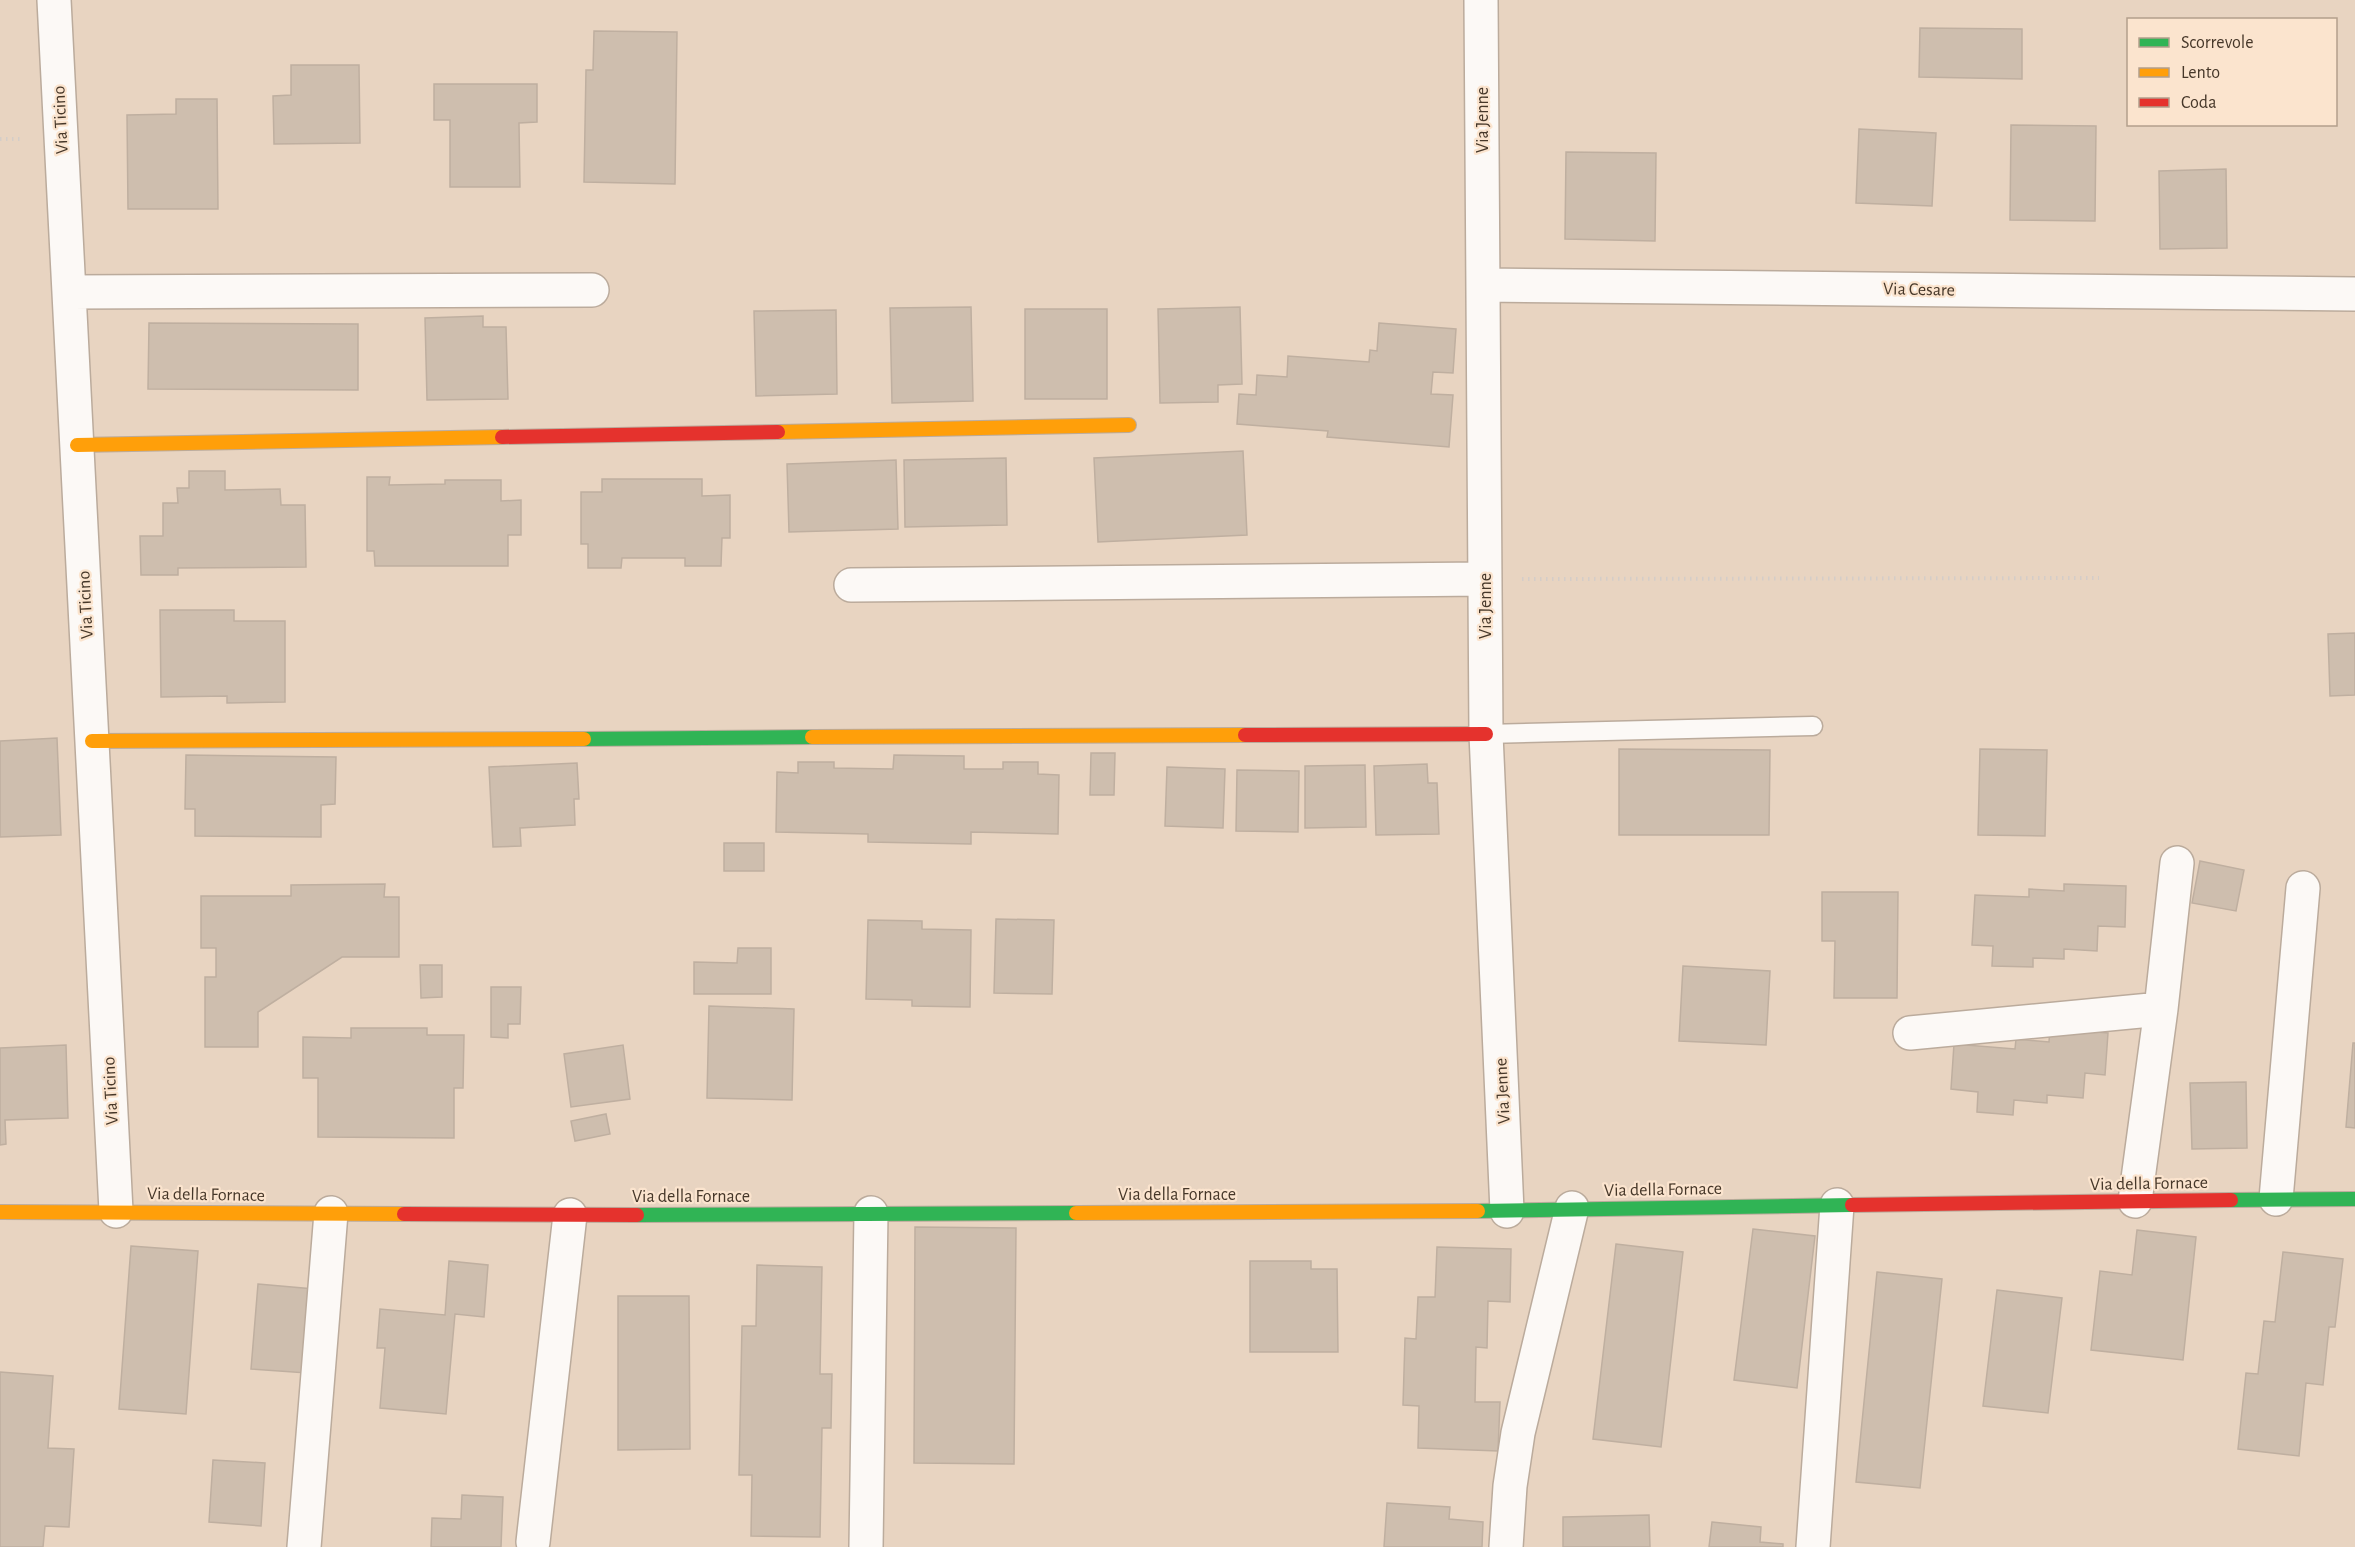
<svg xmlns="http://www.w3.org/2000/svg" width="2355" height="1547" viewBox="0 0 2355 1547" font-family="'Alegreya Sans',sans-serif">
	<rect width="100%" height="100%" fill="#e8d4c1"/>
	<path fill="#cebeae" stroke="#bfafa0" stroke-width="1.5" d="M1920 28 2022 29V79L1919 77Z
		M594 31 677 32 675 184 584 182 586 70H593Z
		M291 65H359L360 143 274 144 273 96 291 95Z
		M434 84H537V122L519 123 520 187H450V120H434Z
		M176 99H217L218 209H128L127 115 176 114Z
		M2011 125 2096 126 2095 221 2010 220Z
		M1859 129 1936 133 1932 206 1856 203Z
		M1566 152 1656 153 1655 241 1565 239Z
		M2226 169 2227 248 2160 249 2159 171Z
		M971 307 973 401 892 403 890 308Z
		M1240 307 1242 384 1218 385V402L1160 403 1158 309Z
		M1025 309H1107V399H1025Z
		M836 310 837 394 756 396 754 311Z
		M483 316V327H506L508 399 427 400 425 318Z
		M149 323 358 324V390L148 389Z
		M1379 323 1456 329 1453 373 1433 372 1431 394 1453 395 1449 447 1327 437 1328 431 1237 424 1239 394 1256 395 1257 375 1287 377 1288 356 1369 362 1370 350 1377 351Z
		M1243 451 1247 535 1098 542 1094 458Z
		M1006 458 1007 525 905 527 904 460Z
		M896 460 898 529 789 532 787 464Z
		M189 471H225V490L280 489 281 505H305L306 567 178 568V575H141L140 536H163V503H178L177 488H189Z
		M367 477H390L389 485 445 484V480H501V501L521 500V535H508V566H375L374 551H367Z
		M602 479H702V496L730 495V538H722L721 566H685V558H622L621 568H588V544H581V492H602Z
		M160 610H234V621H285V702L227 703V696L161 697Z
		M2355 633V695L2330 696 2328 634Z
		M57 738 61 835 0 837V741Z
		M1619 749 1770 750 1769 835H1619Z
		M1980 749 2047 750 2045 836 1978 835Z
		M1091 753H1115L1114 795H1090Z
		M186 755 336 757 335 804 321 805V837L195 836V809H185Z
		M894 755 964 756V769H1003V762H1038V774L1059 775 1058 834 971 832V844L868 842V834L776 832 777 772 798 773V762H834V768L893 769Z
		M577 763 579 799H574L575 825 520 828 521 846 493 847 489 767Z
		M1427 764 1428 783H1437L1439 834 1376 835 1374 766Z
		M1365 765 1366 827 1305 828V766Z
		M1167 767 1225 769 1223 828 1165 826Z
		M1237 770 1299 771 1298 832 1236 831Z
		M724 843H764V871H724Z
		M2200 861 2244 870 2236 911 2192 903Z
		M385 884 384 897H399V957H342L258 1012V1047H205V977H216V948H201V896H291V885Z
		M2064 884 2126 886 2125 927 2098 926 2097 951 2064 949V959L2033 958V967L1992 966 1993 946 1972 945 1975 895 2029 897V889L2064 891Z
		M1822 892H1898L1897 998H1834L1835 941H1822Z
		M996 919 1054 920 1052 994 994 993Z
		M868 920 922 921V929L971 930 970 1007 912 1006V1000L866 999Z
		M738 948H771V994H694V962L737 963Z
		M420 965H442V997L421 998Z
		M1683 966 1770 971 1766 1045 1679 1041Z
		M491 987H521L520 1024H508V1038L491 1037Z
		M709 1006 794 1009 792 1100 707 1098Z
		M351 1028H427V1035H464L463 1088H454V1138L318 1137V1078H303V1037L351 1038Z
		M2050 1028 2108 1033 2105 1075 2085 1073 2083 1098 2047 1095V1103L2014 1100 2013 1115 1977 1112 1978 1092 1951 1089 1954 1044 2015 1049 2016 1039 2049 1042Z
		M2353 1043H2355V1128L2346 1127Z
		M66 1045 68 1118 5 1120 6 1144 0 1145V1048Z
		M623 1045 630 1099 571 1107 564 1054Z
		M2246 1082 2247 1148 2192 1149 2190 1083Z
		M606 1114 610 1134 575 1141 571 1121Z
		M915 1227 1016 1228 1014 1464 914 1463Z
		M1753 1229 1815 1236 1797 1388 1734 1380Z
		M2137 1230 2196 1237 2183 1360 2091 1350 2100 1271 2132 1275Z
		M1616 1244 1683 1252 1661 1447 1593 1439Z
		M131 1246 198 1251 186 1414 119 1409Z
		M1437 1247 1511 1249 1510 1302 1488 1301 1487 1348 1476 1347 1475 1402H1500L1498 1451 1418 1448 1419 1406 1403 1405 1405 1338 1416 1339 1418 1297H1435Z
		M2283 1252 2343 1259 2335 1327H2329L2323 1385 2306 1383 2299 1456 2238 1449 2246 1373 2258 1374 2264 1321 2275 1322Z
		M449 1261 488 1265 484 1317 455 1314 446 1414 380 1408 385 1348H377L380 1309 445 1315Z
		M1250 1261H1311V1269H1337L1338 1352H1250Z
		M757 1265 822 1267 820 1374H832L831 1428H822L820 1537 751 1536 752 1475H739L742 1326H756Z
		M1877 1272 1942 1279 1920 1488 1856 1482Z
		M258 1284 314 1289 307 1373 251 1369Z
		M1997 1290 2062 1298 2048 1413 1983 1406Z
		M618 1296H689L690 1449 618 1450Z
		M0 1372 53 1376 48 1448 74 1449 69 1527 45 1526 43 1547H0Z
		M213 1460 265 1463 261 1526 209 1522Z
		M462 1495 503 1497 501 1547H431L432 1518 461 1519Z
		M1387 1503 1450 1507 1449 1519 1483 1522 1482 1547H1384Z
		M1649 1515 1650 1547H1563V1517Z
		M1712 1522 1761 1527 1760 1542 1783 1544V1547H1709Z"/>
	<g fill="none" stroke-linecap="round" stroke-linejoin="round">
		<defs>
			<path id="lane" d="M1486 734 1813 726"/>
			<path id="street" d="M54 0 116 1211
				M1481 0 1486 734 1507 1211
				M1483 285 2355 294
				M69 292 592 290
				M851 585 1485 579
				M1910 1033 2161 1009
				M2276 1199 2303 888
				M2135 1201 2161 1009 2177 863
				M533 1542 570 1215
				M304 1547 331 1213
				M866 1547 871 1213
				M1506 1547 1510 1486 1518 1433 1572 1208
				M1813 1547 1837 1205"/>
			<path id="fast" d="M584 739 812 737
				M2231 1200 2355 1199
				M1478 1211 1852 1205
				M637 1215 1076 1213"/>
			<path id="slow" d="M778 432 1129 425
				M77 445 502 437
				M812 737 1245 735
				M92 741 584 739
				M0 1212 404 1214
				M1076 1213 1478 1211"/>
			<path id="jam" d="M502 437 778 432
				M1245 735 1486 734
				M1852 1205 2231 1200
				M404 1214 637 1215"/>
		</defs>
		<use href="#lane" stroke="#bbab9c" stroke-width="21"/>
		<use href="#street" stroke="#bbab9c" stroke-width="36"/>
		<use href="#fast" stroke="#bbab9c" stroke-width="16"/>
		<use href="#slow" stroke="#bbab9c" stroke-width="16"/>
		<use href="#jam" stroke="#bbab9c" stroke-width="16"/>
		<path stroke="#d4cdc8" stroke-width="4" stroke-dasharray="1.5 4.5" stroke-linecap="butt" d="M0 139H21
			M1522 579 2099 578"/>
		<use href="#lane" stroke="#fcf9f6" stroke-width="18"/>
		<use href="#street" stroke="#fcf9f6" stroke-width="33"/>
		<use href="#fast" stroke="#30b455" stroke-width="14"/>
		<use href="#slow" stroke="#ff9f0a" stroke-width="14"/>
		<use href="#jam" stroke="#e5322d" stroke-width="14"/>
	</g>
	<g text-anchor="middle" stroke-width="4.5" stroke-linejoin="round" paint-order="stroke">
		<g font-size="18" fill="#463729" stroke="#fbe4ce">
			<text transform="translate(60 120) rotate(-93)" y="6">Via Ticino</text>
			<text transform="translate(1482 120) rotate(-90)" y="6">Via Jenne</text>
			<text transform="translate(1919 289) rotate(1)" y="6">Via Cesare</text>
			<text transform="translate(85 605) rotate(-93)" y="6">Via Ticino</text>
			<text transform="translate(1485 606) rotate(-90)" y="6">Via Jenne</text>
			<text transform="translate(110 1091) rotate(-93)" y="6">Via Ticino</text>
			<text transform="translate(1502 1091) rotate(-93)" y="6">Via Jenne</text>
			<text transform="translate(2149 1183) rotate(-1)" y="6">Via della Fornace</text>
			<text transform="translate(1663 1189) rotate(-1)" y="6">Via della Fornace</text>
			<text transform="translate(206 1194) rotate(1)" y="6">Via della Fornace</text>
			<text x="1177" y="1200">Via della Fornace</text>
			<text x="691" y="1202">Via della Fornace</text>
		</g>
	</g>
	<rect x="2127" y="18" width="210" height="108" fill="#fbe4ce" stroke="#b39f8c" stroke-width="1.5"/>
	<rect x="2139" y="38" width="30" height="9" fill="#30b455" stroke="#b39f8c" stroke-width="1.5"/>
	<text x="2181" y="48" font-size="18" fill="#463729">Scorrevole</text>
	<rect x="2139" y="68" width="30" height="9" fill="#ff9f0a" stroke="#b39f8c" stroke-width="1.5"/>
	<text x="2181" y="78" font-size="18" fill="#463729">Lento</text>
	<rect x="2139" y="98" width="30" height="9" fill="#e5322d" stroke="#b39f8c" stroke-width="1.5"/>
	<text x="2181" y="108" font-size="18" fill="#463729">Coda</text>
</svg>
